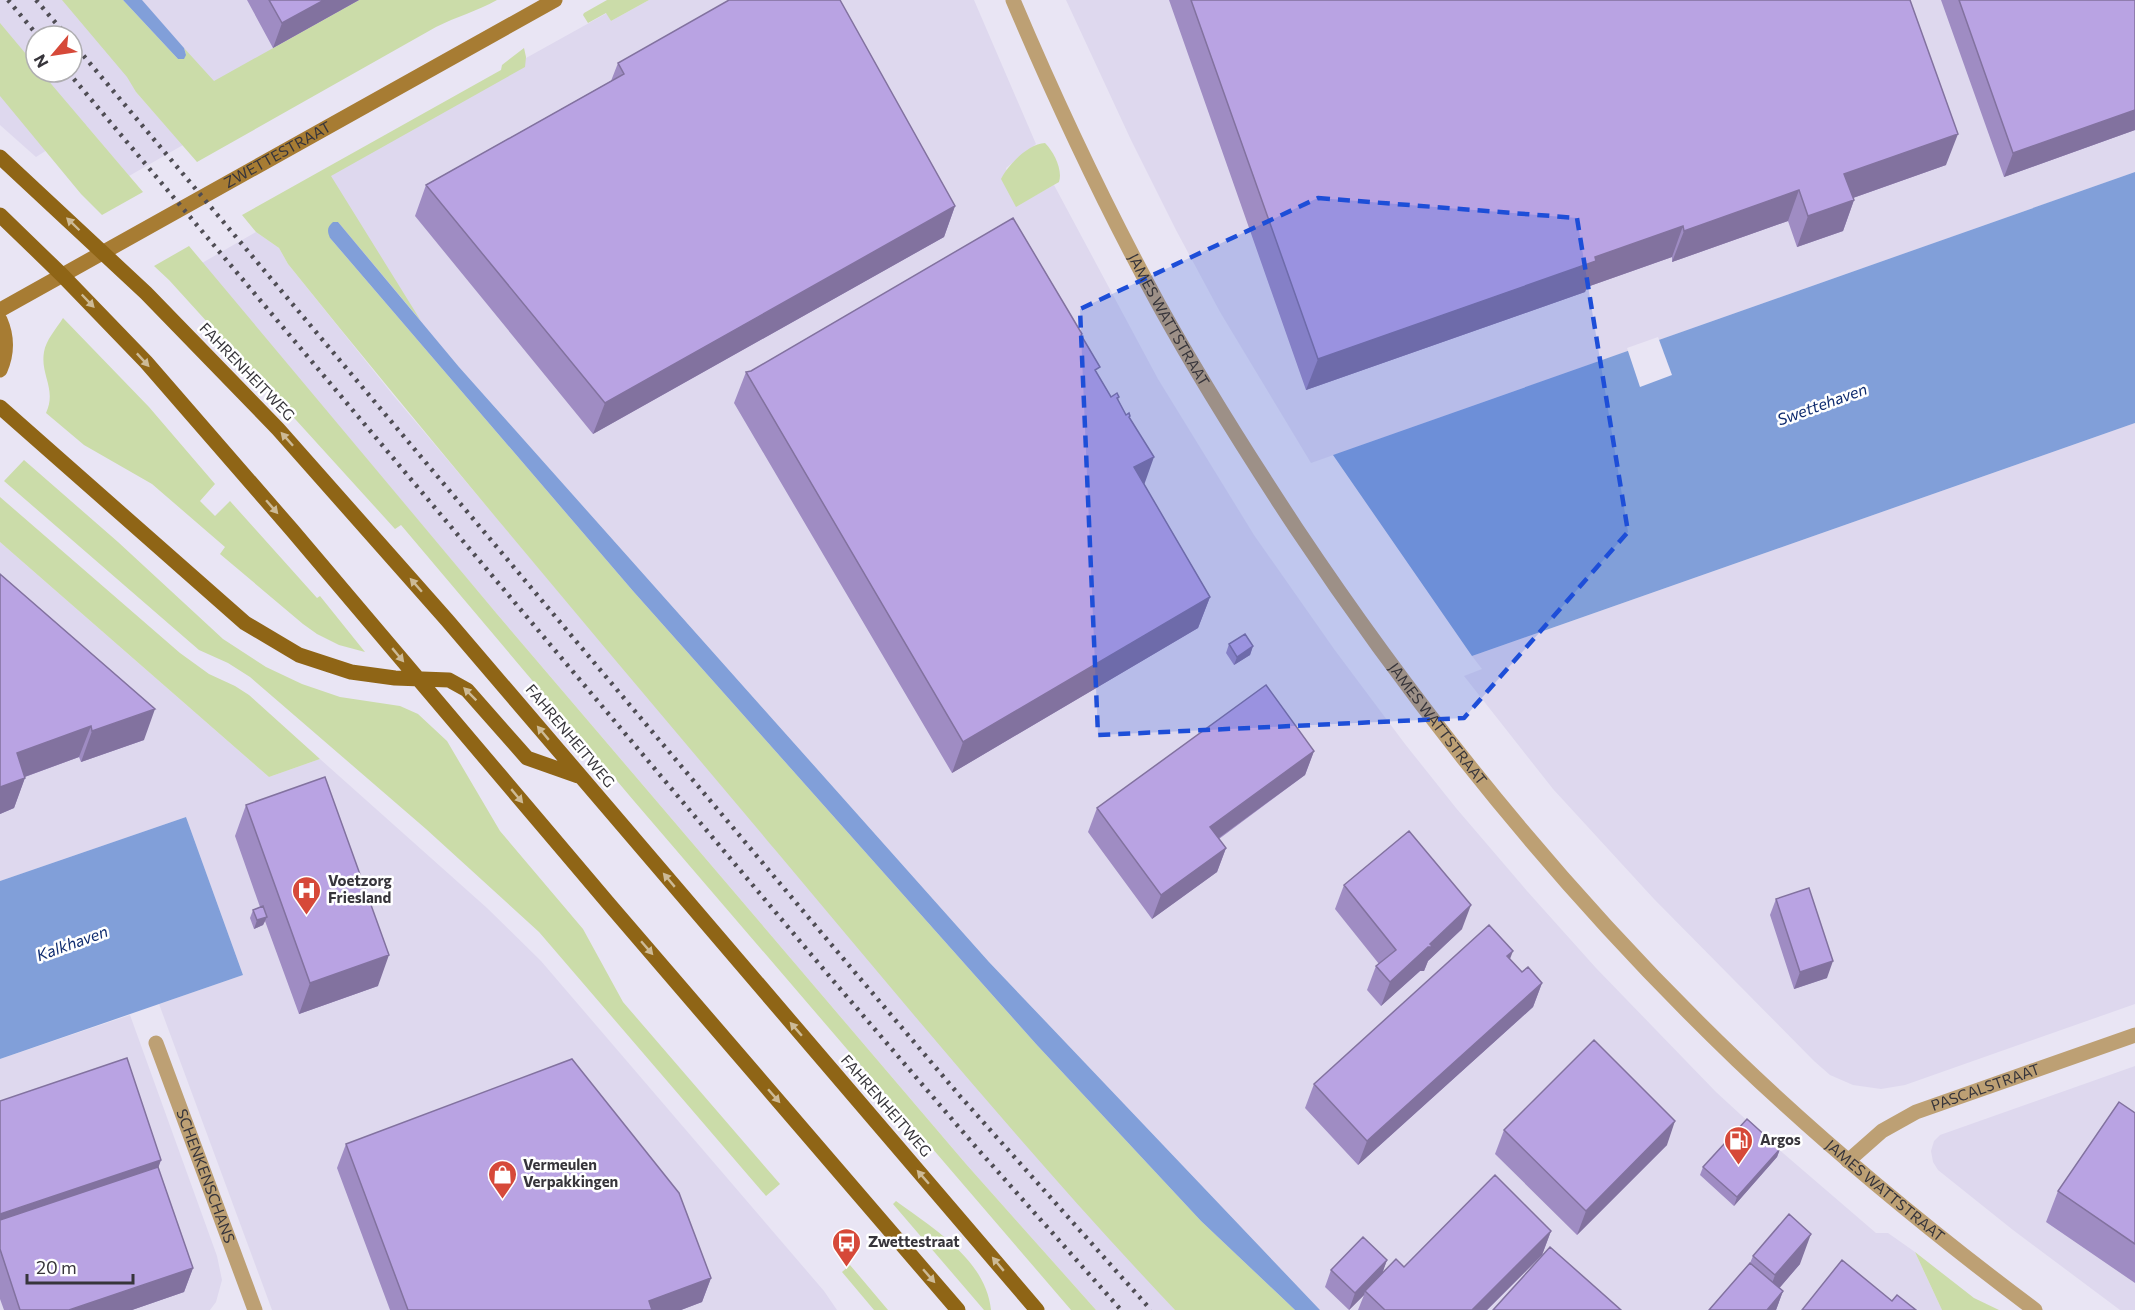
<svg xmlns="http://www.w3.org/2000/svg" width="2135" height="1310" viewBox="0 0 2135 1310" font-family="Commissioner,sans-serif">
	<rect width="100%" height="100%" fill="#e9e5f4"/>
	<path fill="#ded8ee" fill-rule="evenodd" d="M0 0H123L136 92 183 145 129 176 86 125 36 157 0 125ZM36 36H72V72H36Z
		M129 0H434L205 86Z
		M649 0H974L1036 144 1006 168 1016 206 1054 185 1158 379 1254 535 1334 649 1405 744 1456 808 1527 891 1596 968 1716 1092 1777 1148 1876 1233H1888L1915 1252 1942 1310H1320L989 962 459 367 338 223 333 222 301 183 607 13 611 21Z
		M1066 0H2135V172L1311 463 1220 312 1176 230 1131 140Z
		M256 232 279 248 288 264 393 395 914 1014 1024 1142 1175 1310H1096L966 1164 497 614 202 263Z
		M2135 423V1004L1905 1085 1881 1089 1853 1085 1830 1075 1814 1061 1654 899 1553 789 1464 676 1482 669 1472 656Z
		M0 542 269 777 320 759 487 908 541 961 824 1291 837 1310H272L159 1004 243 975 186 817 0 881Z
		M130 1015 217 1256 222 1280 216 1302 210 1310H0V1059Z
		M2135 1066V1310H2120L2013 1230 1938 1170 1933 1162 1931 1151 1934 1141 1940 1135Z"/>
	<path fill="#cbdca9" d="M62 0H123L178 59 186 55 184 48 214 81 359 0H497C477 11 456 17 436 27L197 162 136 92 127 77Z
		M607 0H649L611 21 606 13 588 23 583 15 584 13Z
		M0 23 36 66V72H41L143 192 102 215 81 194 0 96Z
		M524 48 526 57 525 67 331 176 421 321 338 222 330 238 633 591 1036 1044 1201 1221 1295 1310H1175C1036 1163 907 1007 777 852 613 657 448 463 288 264L279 248 256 232 242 215 501 70 502 65Z
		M1045 143C1054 152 1063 170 1059 182L1016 207 1001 179C1008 165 1028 144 1045 143Z
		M189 246 497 614 966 1164 1096 1310H1071L634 801 401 525 395 529 169 280 154 266Z
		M63 318 149 407 215 484 200 501 215 516 230 501 317 598 320 596 365 652 339 645 317 634 303 624 220 554 225 547 152 484 84 445 46 413C57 389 40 375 44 352 46 340 56 329 63 318Z
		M24 460 118 542 223 639 266 667 302 684 340 697 400 706 418 714 447 741 500 831 583 929 623 1002 780 1184 766 1196 539 932 426 829 250 677 228 663 199 650 4 481Z
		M0 497 180 653 209 674 235 686 249 695 320 759 269 777 0 542Z
		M896 1201C933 1228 986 1260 991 1310H984L893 1204Z
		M1915 1252 1974 1298 1999 1310H1942Z
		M850 1265 888 1310H874L842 1272Z"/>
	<path fill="#819fd9" d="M123 0H142L184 48 186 55 184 59H178Z
		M2135 172V423L1472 656 1333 455Z
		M333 222H338L459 367 989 962 1320 1310H1295L1201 1221 1036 1044 633 591 330 238C327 231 327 227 333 222Z
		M186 817 243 975 0 1059V881Z"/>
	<path fill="#e9e5f4" d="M1658 337 1672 375 1640 387 1627 348Z"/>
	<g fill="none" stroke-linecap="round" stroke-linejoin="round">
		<g stroke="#bda074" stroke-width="15">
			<path id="s1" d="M1013 0C1057 104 1105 206 1159 305 1201 381 1248 455 1296 528 1424 720 1571 901 1737 1060 1831 1150 1931 1232 2035 1310"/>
			<path id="s2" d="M156 1043 255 1310"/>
			<path id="s3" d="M1848 1161 1882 1131 1916 1112 2135 1035"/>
		</g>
		<g stroke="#a77c33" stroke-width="15">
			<path id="s4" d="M0 310 555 0"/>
			<path d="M0 320C7 336 7 354 0 370"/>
		</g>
		<path stroke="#8f6516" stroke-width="15" d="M0 157 146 293 278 429 447 620 1037 1310
			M0 215 62 275 146 362 292 530 609 904 958 1310
			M0 407 245 623 299 655 351 672 395 678 449 680 467 690 527 758 578 776"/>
		<path stroke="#4f4d54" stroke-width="4.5" stroke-dasharray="3 6" stroke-linecap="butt" d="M8 0 38 36
			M36 0 67 36
			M72 42 830 943 959 1095 1151 1310
			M68 72 836 984 975 1146 1121 1310"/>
	</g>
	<path fill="#9f8cc3" d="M247 0H359L273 48Z
		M1169 0H1910L1946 165 1853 198 1854 200 1843 231 1797 247 1788 221 1672 262V257L1587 287 1585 292 1306 390Z
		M1941 0H2135V130L2004 177Z
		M618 63 955 206 944 237 593 434 415 216 426 185 611 81Z
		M1082 334 1081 336 1097 374 1111 397H1119L1118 400 1126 415 1130 418 1144 485 1210 597 1198 628 952 773 734 403 746 372Z
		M0 574 144 740 81 762 79 757 25 777 14 808 0 814Z
		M1229 644 1253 646 1250 655 1234 665 1226 653Z
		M1314 751 1305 775 1219 839 1226 848 1217 872 1152 919 1088 832 1097 808Z
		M246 805 378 986 299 1014 265 921 263 925 254 929 250 918 253 910 260 907 235 836Z
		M1344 885 1462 929 1428 961 1424 971H1420L1381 1006 1367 990 1376 966 1379 964 1335 909Z
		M1776 899 1827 978 1794 989 1770 915Z
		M1510 959 1522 972 1542 983 1533 1007 1358 1165 1305 1108 1314 1084Z
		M0 1101 161 1160 158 1167 193 1268 184 1292 132 1310H4L0 1299Z
		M2135 1113V1283L2046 1222 2058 1191Z
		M1504 1130 1667 1145 1577 1235 1495 1154Z
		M346 1144 711 1278 702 1302 681 1310H390L337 1168Z
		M1780 1149 1777 1157 1734 1206 1700 1175 1703 1167Z
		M1551 1231 1542 1255 1487 1310H1358L1364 1295 1349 1310 1325 1287 1331 1270 1387 1260 1382 1273 1404 1267Z
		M1753 1256 1800 1264 1779 1288 1783 1291 1776 1310H1709L1750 1263Z"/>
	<path fill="#82729f" d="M324 0H359L273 48 282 23Z
		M2135 110V130L2004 177 2013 153Z
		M1958 134 1946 165 1833 205 1844 174Z
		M1799 190 1788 221 1672 262 1684 231Z
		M1854 200 1843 231 1797 247 1808 216Z
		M955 206 944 237 593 434 605 403Z
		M1683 226 1672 257 1587 287 1585 292 1306 390 1318 359 1595 257Z
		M1154 457 1143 488 1134 467Z
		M1210 597 1198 628 952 773 963 742Z
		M1253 646 1250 655 1234 665 1237 657Z
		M155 709 144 740 81 762 92 731Z
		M91 726 79 757 5 784 17 753Z
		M1314 751 1305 775 1201 851 1210 827Z
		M25 778 14 808 0 814V787Z
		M1226 848 1217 872 1152 919 1161 895Z
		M1471 905 1462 929 1428 961 1424 971H1420L1381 1006 1390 982Z
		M267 917 263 925 254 929 257 920Z
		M1513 951 1504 975 1507 956Z
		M389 955 378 986 299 1014 310 983Z
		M1833 961 1827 978 1794 989 1800 972Z
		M1542 983 1533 1007 1358 1165 1367 1141Z
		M1675 1121 1667 1145 1577 1235 1586 1211Z
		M1780 1149 1777 1157 1734 1206 1737 1197Z
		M161 1160 150 1191 0 1241V1214Z
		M1551 1231 1542 1255 1487 1310H1472Z
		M1811 1234 1800 1264 1764 1306 1775 1275Z
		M1387 1260 1381 1277 1365 1291 1364 1295 1349 1310 1355 1293Z
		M193 1268 184 1292 132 1310H69Z
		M711 1278 702 1302 681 1310H645L649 1301Z
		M1783 1291 1776 1310H1767Z"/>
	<path fill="#b9a3e3" stroke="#82729f" stroke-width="1.5" d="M269 0H324L282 23Z
		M729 0H840L955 206 605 403 426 185 624 74 618 63Z
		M1191 0H1910L1958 134 1844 174 1854 200 1808 216 1799 190 1684 231 1683 226 1595 257 1596 261 1318 359Z
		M1959 0H2135V110L2013 153Z
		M1013 218 1082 334 1081 335 1100 367 1095 370 1111 397 1117 393 1119 397 1117 398 1126 415 1129 413 1130 416 1129 417 1154 457 1134 467 1210 597 963 742 746 372 751 371Z
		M0 574 155 709 92 731 91 726 17 753 25 778 0 787Z
		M1245 634 1253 646 1237 657 1229 644Z
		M1266 685 1314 751 1210 827 1226 848 1161 895 1097 808Z
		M325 777 389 955 310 983 246 805Z
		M1409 831 1471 905 1430 944 1433 947H1428L1390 982 1376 966 1396 950 1344 885Z
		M1809 888 1833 961 1800 972 1776 899Z
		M263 906 267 917 257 920 253 910Z
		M1489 925 1513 951 1507 956 1522 972 1528 967 1542 983 1367 1141 1314 1084Z
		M1594 1040 1675 1121 1586 1211 1504 1130Z
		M127 1058 161 1160 0 1214V1101Z
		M572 1059 679 1193 711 1278 649 1301 652 1310H408L346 1144Z
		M2119 1102 2135 1113V1244L2058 1191Z
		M1747 1119 1780 1149 1737 1197 1703 1167Z
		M158 1167 193 1268 69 1310H20L0 1249V1220Z
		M1495 1175 1551 1231 1472 1310H1385L1365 1291 1396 1259 1404 1267Z
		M1789 1214 1811 1234 1775 1275 1753 1256Z
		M1363 1237 1387 1260 1355 1293 1331 1270Z
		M1550 1247 1621 1310H1493Z
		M1842 1260 1892 1301 1897 1295 1916 1310H1802Z
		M1750 1263 1783 1291 1767 1310H1709Z"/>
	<defs><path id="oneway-solid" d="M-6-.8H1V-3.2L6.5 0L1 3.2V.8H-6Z" transform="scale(1.5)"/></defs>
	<g fill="#cdba96">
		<use href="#oneway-solid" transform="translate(73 224) rotate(-136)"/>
		<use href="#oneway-solid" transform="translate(88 301) rotate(46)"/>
		<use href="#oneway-solid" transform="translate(143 360) rotate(47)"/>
		<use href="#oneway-solid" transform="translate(287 439) rotate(-132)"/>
		<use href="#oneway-solid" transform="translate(272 507) rotate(49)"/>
		<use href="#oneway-solid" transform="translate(416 585) rotate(-131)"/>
		<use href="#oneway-solid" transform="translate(398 655) rotate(50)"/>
		<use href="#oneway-solid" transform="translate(470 694) rotate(-135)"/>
		<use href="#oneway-solid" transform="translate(543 733) rotate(-130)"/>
		<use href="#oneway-solid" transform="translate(517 796) rotate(50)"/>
		<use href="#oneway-solid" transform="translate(669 880) rotate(-130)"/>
		<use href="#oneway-solid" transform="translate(647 948) rotate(49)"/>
		<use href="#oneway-solid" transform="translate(796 1029) rotate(-131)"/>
		<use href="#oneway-solid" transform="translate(774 1096) rotate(49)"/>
		<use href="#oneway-solid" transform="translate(923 1177) rotate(-131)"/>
		<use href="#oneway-solid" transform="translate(998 1264) rotate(-130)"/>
		<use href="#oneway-solid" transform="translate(929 1276) rotate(49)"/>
	</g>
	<path fill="#1d4ed8" fill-opacity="0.2" stroke="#1d4ed8" stroke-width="4.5" stroke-dasharray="12 8" stroke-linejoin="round" d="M1318 198 1577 218 1628 532 1464 718 1098 735 1080 309Z"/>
	<defs>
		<symbol id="hospital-pin" viewBox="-11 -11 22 30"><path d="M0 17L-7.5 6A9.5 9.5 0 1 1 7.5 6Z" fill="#d64939" stroke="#fff"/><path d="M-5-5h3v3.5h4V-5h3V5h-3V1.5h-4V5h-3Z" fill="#fff"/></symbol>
		<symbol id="fuel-pin" viewBox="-11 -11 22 30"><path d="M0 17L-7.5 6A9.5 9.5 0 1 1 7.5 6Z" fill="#d64939" stroke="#fff"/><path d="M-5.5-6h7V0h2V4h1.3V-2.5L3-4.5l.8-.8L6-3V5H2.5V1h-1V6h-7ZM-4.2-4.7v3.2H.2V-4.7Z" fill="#fff"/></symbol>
		<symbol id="shop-pin" viewBox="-11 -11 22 30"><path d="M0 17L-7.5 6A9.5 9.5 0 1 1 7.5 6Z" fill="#d64939" stroke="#fff"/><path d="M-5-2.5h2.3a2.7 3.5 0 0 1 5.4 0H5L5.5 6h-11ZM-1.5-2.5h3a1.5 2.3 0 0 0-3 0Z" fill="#fff"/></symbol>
		<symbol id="bus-pin" viewBox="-11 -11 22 30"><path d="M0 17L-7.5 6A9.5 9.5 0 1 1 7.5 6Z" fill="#d64939" stroke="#fff"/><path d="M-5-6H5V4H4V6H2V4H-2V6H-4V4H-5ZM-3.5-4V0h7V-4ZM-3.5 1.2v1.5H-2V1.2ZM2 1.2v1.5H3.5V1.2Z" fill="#fff"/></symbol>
	</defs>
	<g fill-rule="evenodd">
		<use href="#hospital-pin" x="290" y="874" width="33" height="45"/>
		<use href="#fuel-pin" x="1722" y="1124" width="33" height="45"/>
		<use href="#shop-pin" x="486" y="1158" width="33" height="45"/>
		<use href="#bus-pin" x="830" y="1226" width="33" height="45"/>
	</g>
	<g text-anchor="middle" stroke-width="5" stroke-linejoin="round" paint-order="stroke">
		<g font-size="15" fill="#37353b" stroke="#fff">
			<text dy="5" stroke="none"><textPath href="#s4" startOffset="318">ZWETTESTRAAT</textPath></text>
			<text dy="5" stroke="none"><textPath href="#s1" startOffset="356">JAMES WATTSTRAAT</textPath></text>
			<text transform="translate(247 372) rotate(46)" y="5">FAHRENHEITWEG</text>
			<text dy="5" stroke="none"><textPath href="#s1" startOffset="842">JAMES WATTSTRAAT</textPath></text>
			<text transform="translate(570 736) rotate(50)" y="5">FAHRENHEITWEG</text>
			<text dy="5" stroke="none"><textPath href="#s3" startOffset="158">PASCALSTRAAT</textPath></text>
			<text transform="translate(886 1106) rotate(49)" y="5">FAHRENHEITWEG</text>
			<text dy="5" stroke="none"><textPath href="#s2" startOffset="142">SCHENKENSCHANS</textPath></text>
			<text dy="5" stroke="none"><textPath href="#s1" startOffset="1490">JAMES WATTSTRAAT</textPath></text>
		</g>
		<g font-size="15" font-weight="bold" fill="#37353b" stroke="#fff" text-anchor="start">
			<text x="328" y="886">Voetzorg<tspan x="328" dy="17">Friesland</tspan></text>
			<text x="1760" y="1145">Argos</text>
			<text x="523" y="1170">Vermeulen<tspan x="523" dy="17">Verpakkingen</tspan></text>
			<text x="868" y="1247">Zwettestraat</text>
		</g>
		<g font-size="16" font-style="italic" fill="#0e2b6f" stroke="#fff">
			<text transform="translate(1822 404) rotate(-20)" y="6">Swettehaven</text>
			<text transform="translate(72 943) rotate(-20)" y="6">Kalkhaven</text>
		</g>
	</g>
	<g transform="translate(54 54) rotate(241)"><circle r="28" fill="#ffffff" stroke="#afaeb1" stroke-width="1.5"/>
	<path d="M0-4.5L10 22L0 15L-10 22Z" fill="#d64939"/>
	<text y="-9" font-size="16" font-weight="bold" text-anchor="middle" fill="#37353b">N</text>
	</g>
	<path d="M27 1274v9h106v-9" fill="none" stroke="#37353b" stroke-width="3"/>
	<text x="36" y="1274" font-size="18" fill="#37353b" stroke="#ffffff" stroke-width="4.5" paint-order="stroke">20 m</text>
</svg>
